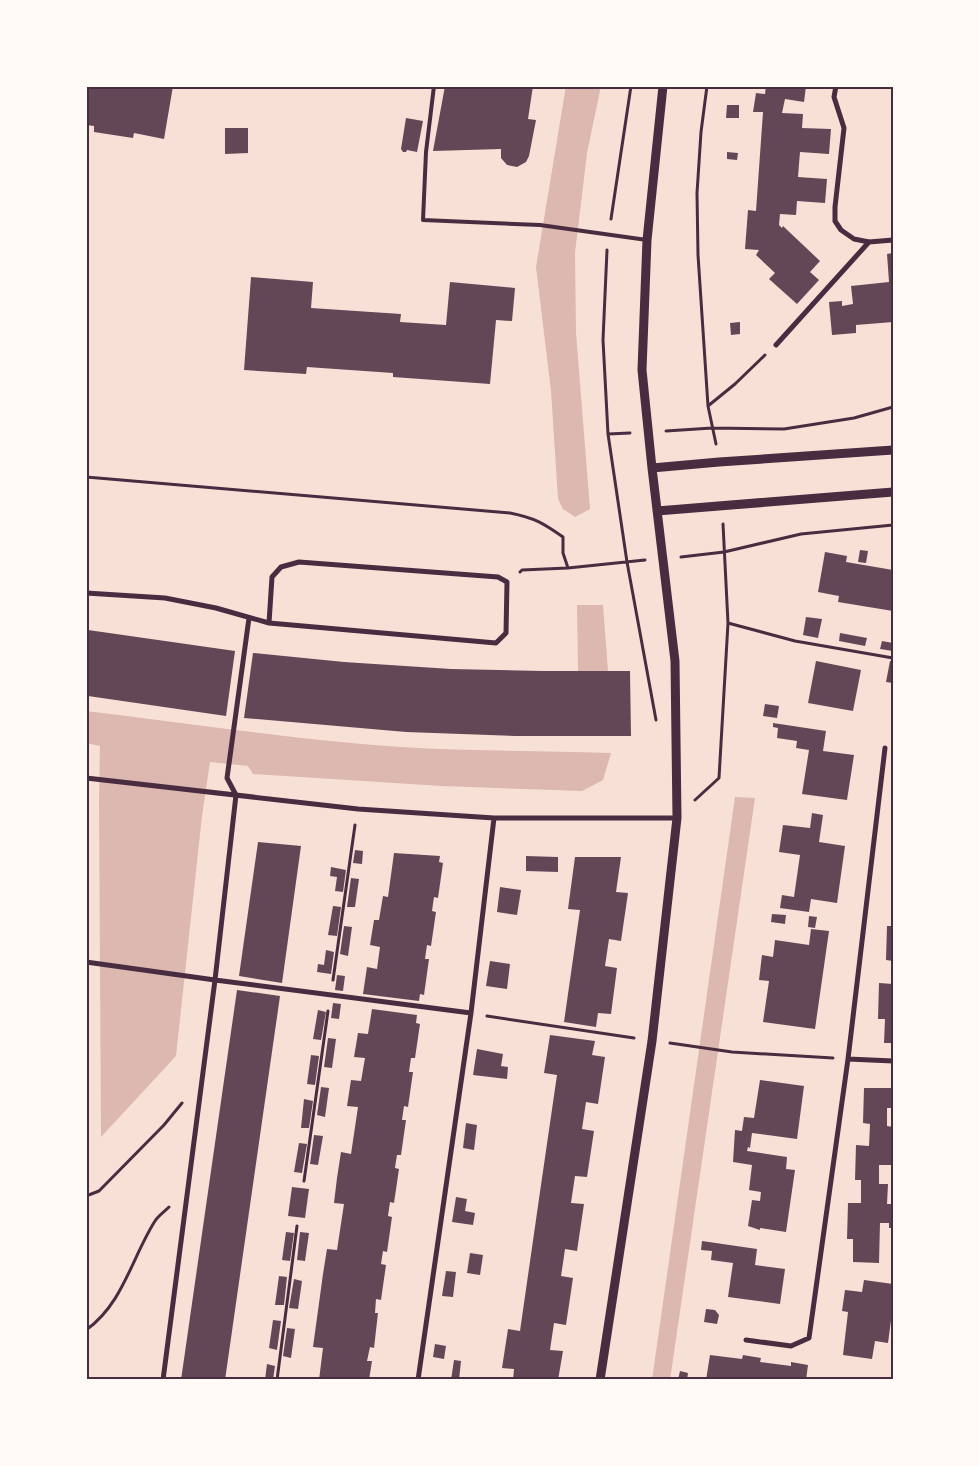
<svg xmlns="http://www.w3.org/2000/svg" width="979" height="1466" viewBox="0 0 979 1466" font-family="Arial,sans-serif">
	<rect width="100%" height="100%" fill="#f7e1d7"/>
	<path fill="#dcb8b0" d="M566 86H601L587 153 575 253 576 333 590 509 575 517 563 509 558 499 551 391 536 267Z
		M577 605H603L608 671H578Z
		M86 711C197 724 307 742 418 748 482 751 547 751 611 753L603 780 582 791 441 786 253 774 248 766 210 762 202 816 176 1056 101 1137 99 800 100 746 86 743Z
		M735 797 755 798 670 1380H652Z"/>
	<path fill="#644757" d="M86 86H173L164 139 134 133 133 138 94 132V126L86 125Z
		M445 86H533L528 119 536 120 529 156 526 162 517 167 507 165 501 158V149L433 151Z
		M766 86H806L804 102 785 99 782 113 803 114 802 128 831 129 829 154 800 152 799 164 798 177 827 179 825 203 797 201 796 215 780 214 779 225 782 228 783 226 820 261 810 272 819 280 797 304 769 279 775 273 756 255 759 250 745 249 748 210 756 211 763 112H753L756 93 765 94Z
		M727 105H739V118H726Z
		M406 118 423 121 417 152 407 150 406 152H403L401 149Z
		M225 128H248V153L225 154Z
		M727 152 738 153 737 160 727 159Z
		M893 253V322L856 325V333L832 335 829 302 842 301V306L853 304 851 286 889 282 887 254Z
		M251 277 313 282 311 308 401 314 400 322 446 325 450 282 515 288 512 321 496 320 490 384 393 377V373L307 367 306 374 244 370Z
		M740 322V334L731 335 730 323Z
		M860 550 868 551 866 563 858 562Z
		M825 552 847 556 846 562 893 570V611L838 602 839 596 818 592Z
		M806 617 822 619 818 638 803 635Z
		M88 630 235 651 226 716 88 696Z
		M840 633 867 638 865 646 839 641Z
		M882 641 893 643V651L880 649Z
		M253 653 344 662 451 669 542 671H630L631 736H515L406 732 244 718Z
		M816 661 861 670 853 711 808 703Z
		M890 661H893V683L886 682Z
		M765 704 779 706 777 718 763 716Z
		M773 723 826 731 823 751 854 755 847 800 802 794 809 750 796 748 797 741 777 738 778 728 773 727Z
		M812 813 823 815 819 842 845 846 837 903 811 899 809 912 780 908 782 895 794 897 800 855 779 852 783 825 810 828Z
		M258 842 301 846 282 983 239 976Z
		M355 850 363 851 362 864 353 863Z
		M394 853 440 856 439 862 443 863 438 898 434 897 432 911 436 912 431 946 427 945 425 959H429L424 995 420 994 419 1001 363 994 367 967 377 969 380 947 370 945 374 920H379L383 896 388 897Z
		M526 856 558 857V872L526 871Z
		M575 857H621L616 892 628 893 621 941 609 939 605 966 617 968 611 1014 598 1013 596 1027 564 1022 580 910 568 909Z
		M331 867 346 870 343 892 335 891 337 877 330 876Z
		M351 878 359 879 355 907H347Z
		M500 887 521 890 517 915 497 912Z
		M333 906 341 907 337 936 328 935Z
		M772 914 786 915 785 924 771 922Z
		M809 916 817 917 815 928 808 927Z
		M344 926 352 927 348 956 340 954Z
		M887 926H893V961L886 960Z
		M811 929 829 931 815 1029 763 1022 769 981 759 980 762 955 773 957 775 940 809 945Z
		M326 950 334 952 331 974 317 972 318 964 324 965Z
		M490 961 510 964 507 989 486 986Z
		M337 975 345 976 343 991 335 990Z
		M879 983 893 984V1043H884L885 1019H878Z
		M237 990 280 996 226 1373 225 1380H181Z
		M333 1003 341 1004 339 1019 331 1018Z
		M372 1009 417 1015 416 1023 420 1024 415 1058H411L409 1072H413L408 1107 404 1106 402 1120H406L401 1155H397L396 1161 395 1168 399 1169 394 1203 390 1202 388 1216 392 1217 387 1252 383 1251 381 1264 386 1265 381 1300 376 1299 375 1313H378L374 1348 370 1347 367 1361H372L369 1380H319L323 1348 313 1347 323 1274 327 1249 337 1250 344 1204 334 1203 337 1178 341 1152 351 1154 358 1107 347 1106 351 1080 361 1081 365 1058 354 1057 358 1033 368 1034Z
		M318 1010 326 1012 321 1040 313 1039Z
		M550 1035 595 1041 592 1055 605 1057 598 1104 586 1102 582 1129 594 1131 587 1177 575 1176 571 1203 584 1204 577 1251 565 1249 563 1263 561 1276 573 1278 566 1325 554 1323 550 1350 563 1351 558 1380H513L514 1369 502 1368 508 1329 520 1331 541 1185 557 1075 544 1073Z
		M328 1038 336 1039 332 1068 324 1067Z
		M477 1049 503 1054 501 1066 508 1067 507 1079 473 1075Z
		M311 1055 319 1056 315 1085 307 1084Z
		M760 1080 804 1086 797 1139 752 1133 750 1148 748 1147 747 1151 787 1157 786 1169 795 1170 786 1232 760 1228V1230L748 1226 752 1200 760 1201 761 1192 749 1190 752 1165 733 1162 735 1130 742 1131 744 1117 754 1118Z
		M321 1087 329 1088 325 1117 317 1115Z
		M864 1088H893V1108H887V1126L893 1127V1165H879V1184H888L887 1204H893V1228H889V1223H880L879 1263 853 1262V1239H847L848 1203H861V1180H855L856 1145 869 1146 870 1124 863 1123Z
		M304 1099 313 1101 309 1128H301Z
		M466 1123 477 1125 474 1150 463 1148Z
		M314 1135 323 1136 318 1165 310 1164Z
		M299 1143 307 1144 302 1173 294 1172Z
		M292 1187 309 1189 305 1218 288 1216Z
		M456 1197 467 1199 465 1211 475 1213 473 1225 452 1222Z
		M286 1232 294 1233 290 1261 282 1260Z
		M300 1232 309 1233 305 1261 297 1260Z
		M702 1241 757 1249 755 1265 785 1269 780 1304 728 1297 733 1263 711 1260 712 1251 701 1250Z
		M470 1253 483 1255 480 1275 467 1273Z
		M446 1271 456 1272 453 1297 442 1296Z
		M279 1276 287 1277 284 1305H275Z
		M294 1279 302 1281 298 1309 289 1308Z
		M864 1280 893 1284V1305L888 1343 875 1341 872 1359 843 1355 848 1312 842 1311 845 1290 862 1292Z
		M706 1309 715 1310 719 1315 717 1324 704 1322Z
		M273 1320 281 1321 277 1350 269 1348Z
		M287 1328 295 1329 291 1358 283 1356Z
		M435 1344 446 1346 444 1359 433 1357Z
		M710 1355 742 1359 743 1355 761 1358 760 1362 791 1366V1362L808 1365 806 1380H706Z
		M454 1360 461 1361 459 1380H451Z
		M267 1364 275 1366 273 1380H265Z
		M680 1371 688 1373 687 1380H678Z"/>
	<g fill="none" stroke-linecap="round" stroke-linejoin="round">
		<path stroke="#4a2c40" stroke-width="3" d="M707 86 701 132 697 193 698 255 708 406 716 444
			M611 219 631 86
			M607 250 603 340 608 434 627 562 656 720
			M708 406 735 384 765 355
			M666 431 712 428 784 429 854 418 893 407
			M608 434 630 433
			M86 477 510 513C535 518 543 523 563 537V553L568 568
			M681 557 724 552 801 534 893 525
			M520 572 522 570 568 568 645 560
			M728 623 795 641 893 658
			M695 800 719 778 728 623 723 524
			M333 980 355 825
			M487 1016 634 1038
			M670 1043 732 1052 833 1058
			M304 1181 328 1011
			M86 1196 99 1191 164 1125 182 1103
			M86 1330C123 1304 132 1257 155 1221 158 1216 164 1212 169 1207
			M277 1380 297 1226"/>
		<path stroke="#4a2c40" stroke-width="4" d="M434 86 426 152 423 220 540 225 647 240"/>
		<path stroke="#4a2c40" stroke-width="5" d="M836 86 834 97 844 128 835 207V221L841 230 854 239 869 242 893 240
			M776 345 869 242
			M86 593 165 598 216 608 269 623 496 643 506 633 507 582 498 577 299 562 281 567 272 577 269 623
			M86 778 358 809 494 818H677
			M86 962 215 980 471 1013
			M848 1059 893 1061
			M746 1340 791 1346 809 1338 848 1059 885 748
			M163 1380 215 980 236 795 227 778 249 618
			M418 1380 471 1013 494 818"/>
		<path stroke="#4a2c40" stroke-width="9" d="M652 468 719 462 893 450
			M657 511 893 492
			M600 1380 652 1041 677 818 675 661 652 468 642 370 647 240 663 86"/>
	</g>
	<rect width="979" height="1466" fill="none" stroke="#fffaf5" stroke-width="175"/>
	<rect x="88" y="88" width="804" height="1290" fill="none" stroke="#4a2c40" stroke-width="2"/>
</svg>
